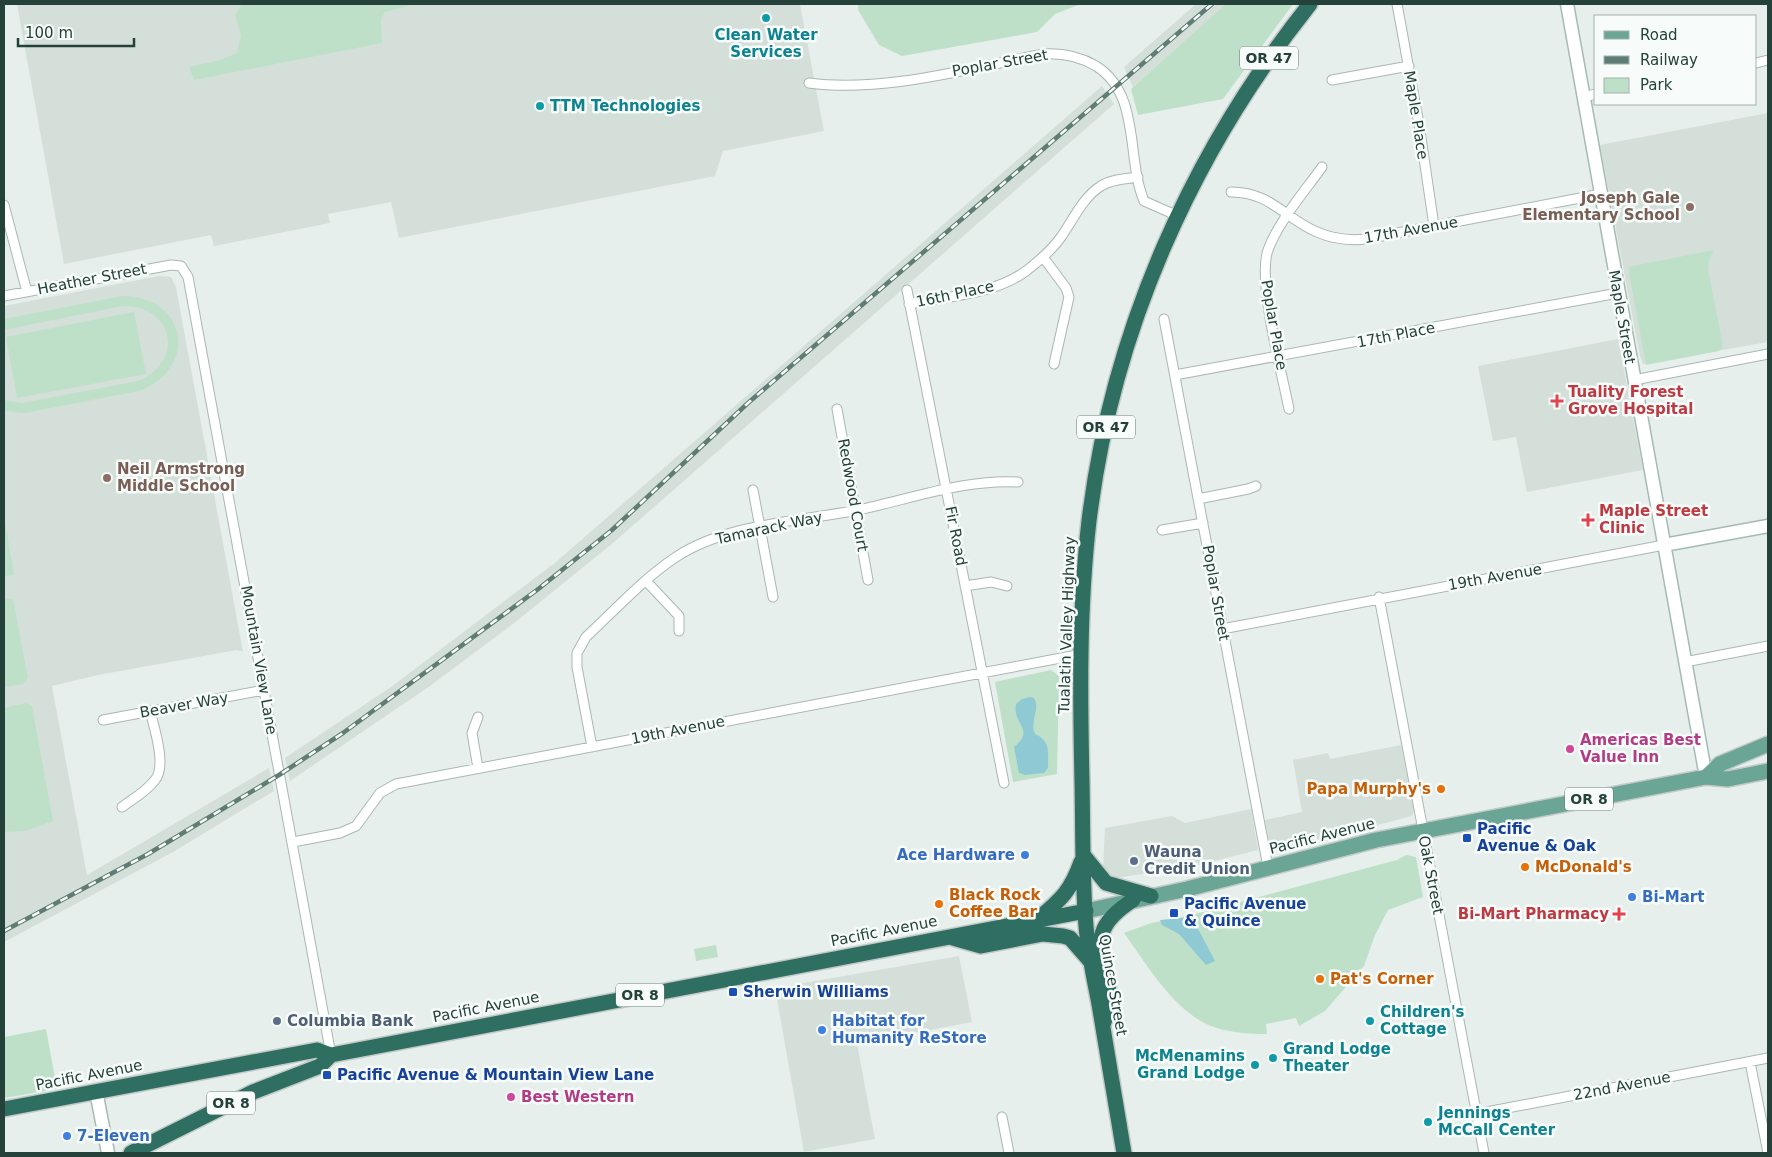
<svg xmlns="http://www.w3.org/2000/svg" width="1772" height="1157" viewBox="0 0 1772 1157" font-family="'DejaVu Sans',sans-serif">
	<rect width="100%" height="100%" fill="#e6efeb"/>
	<path fill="#d4dfda" d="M17 4H800L824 131 723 151 715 176 399 238 391 202 328 214 330 223 214 246 211 235 64 264Z
		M1196 4H1228L1133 87 1124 67Z
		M1102 86 1114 104 613 543 513 624 430 686 290 781 285 758 391 687 556 562Z
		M1768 113V342L1643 364 1640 356 1600 145Z
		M159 276 171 277 176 287 243 652 237 650 98 675 52 686 87 875 269 768 274 791 173 852 4 942V306Z
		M1618 339 1643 470 1527 492 1516 437 1493 441 1478 366Z
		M1401 745 1414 810 1412 816 1282 850 1275 851 1270 847 1265 820 1302 812 1293 760 1328 753 1330 759Z
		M1251 809 1258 850 1194 866 1116 878 1103 869 1105 828 1172 816 1185 823Z
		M959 956 972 1022 857 1044 875 1139 804 1152 775 988Z"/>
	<path fill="#bfe0c8" d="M242 4H407V6L385 12 381 19 382 43 194 80 189 67 220 60 237 53 241 35 235 15Z
		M858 4H1081L1055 14 1037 32 902 56 879 45 858 10Z
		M1226 4H1293L1223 99 1138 115 1131 89Z
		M1714 250 1710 257 1708 268 1723 347 1719 351 1646 365 1628 267Z
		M122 296C187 296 200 368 139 391L25 413 4 411V400L22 403 138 381C185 362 174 305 123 306L4 330V319Z
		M134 312 146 374 17 398 6 337Z
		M4 516 14 575 4 576Z
		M4 598 13 599 28 678 23 684 4 687Z
		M1051 670 1059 676 1057 774 1013 782 995 682Z
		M27 703 32 706 53 821 25 831 4 832V708Z
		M1406 855 1416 857 1423 897 1388 910 1375 935 1364 966 1325 1011 1299 1026 1296 1018 1266 1024 1267 1034C1245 1034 1218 1032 1199 1020 1168 1001 1145 962 1124 933L1151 923 1188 916 1397 860Z
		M716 945 718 957 696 961 694 949Z
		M46 1029 57 1089 4 1098V1037Z"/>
	<path fill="#8ec9d4" d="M1030 697 1034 698C1041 710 1029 721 1035 734 1051 741 1048 753 1048 768L1044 773 1025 775 1019 773 1014 747C1036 729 1012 725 1016 704L1022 699Z
		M1182 918 1196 925 1215 961 1206 965 1179 934 1162 925 1160 920Z"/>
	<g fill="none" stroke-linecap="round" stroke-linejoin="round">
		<defs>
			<path id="street" d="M1397 4 1419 124 1434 226
				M1756 63 1768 60
				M1332 80 1409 66
				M809 83C883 93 970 68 1044 54 1063 53 1079 56 1096 66 1141 94 1126 158 1144 201L1178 216
				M1583 97 1596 94
				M1231 192C1271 192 1284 218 1317 232 1333 239 1348 241 1366 239L1601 194
				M4 205 27 292
				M1043 257 1066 288 1069 297 1054 364
				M907 290 1004 783
				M4 296 171 265 181 266 188 277 331 1055
				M909 304C948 296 993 295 1026 271 1039 261 1052 250 1061 237 1073 220 1083 197 1101 186 1111 179 1127 179 1138 177
				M1164 319 1268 867
				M1175 375 1618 293
				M1634 380 1768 354
				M837 409 868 580
				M1289 409C1282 373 1257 281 1268 250 1278 222 1305 191 1322 167
				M753 490 773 597
				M1198 499 1248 489 1256 486
				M1162 530 1203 523
				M647 582 679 616V631
				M965 586 991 582 1007 586
				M1379 597 1484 1153
				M1222 629 1664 545
				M1685 662 1768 646
				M103 720 264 690
				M592 747 577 667V653L586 637C614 611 644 578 676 557 725 524 801 521 858 510 910 499 964 479 1018 482
				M478 768 472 733 478 717
				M122 807C133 799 147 791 155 780 167 766 154 727 150 711
				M293 842 340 833 356 826 380 793 396 784 1082 654
				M1750 1062 1768 1153
				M1476 1114 1768 1058
				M1002 1117 1009 1153"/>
			<path id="secondary" d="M1567 4 1706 777
				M1664 545 1768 526
				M96 1091 108 1153"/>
			<path id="primary" d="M1706 777 1720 764 1768 744
				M1086 911 1187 889 1376 840 1706 777 1728 779 1768 771"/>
			<path id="highway" d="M1084 856 1106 883 1151 896
				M1039 918C1062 899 1071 890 1081 862
				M953 938 981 946 1043 934 1063 936 1070 938 1091 962
				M1103 1025C1105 1018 1110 1009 1110 1003 1108 954 1080 934 1133 900
				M4 1109 317 1050 331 1055 1086 911
				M131 1153 253 1092 320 1066 331 1055
				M1124 1153C1116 1103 1107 1054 1099 1004 1094 978 1088 952 1086 926 1082 878 1083 829 1082 781 1080 694 1079 607 1089 521 1112 331 1192 152 1310 4"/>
		</defs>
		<use href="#street" stroke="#a8b8b2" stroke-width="11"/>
		<use href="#secondary" stroke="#a4bbb3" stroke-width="15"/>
		<use href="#primary" stroke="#c2cac8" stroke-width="18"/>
		<use href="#highway" stroke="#c2cac8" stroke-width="18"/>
		<use href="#street" stroke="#fff" stroke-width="9"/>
		<use href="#secondary" stroke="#fff" stroke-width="12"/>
		<use href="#primary" stroke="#6aa596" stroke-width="15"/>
		<use href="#highway" stroke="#2f6f62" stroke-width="15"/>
		<defs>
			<path id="rail" d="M4 931 148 854 279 775 343 733 537 590 612 530 748 403 1212 4"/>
		</defs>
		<use href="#rail" stroke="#5f7d75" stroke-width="4.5"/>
		<use href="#rail" stroke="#f7fbf9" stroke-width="2.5" stroke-dasharray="8" stroke-linecap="butt"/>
	</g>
	<g fill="#0f9aa8" stroke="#f7fbf9" stroke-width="2">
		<circle cx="766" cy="18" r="5"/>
		<circle cx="540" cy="106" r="5"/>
		<circle cx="1370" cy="1021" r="5"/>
		<circle cx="1273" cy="1058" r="5"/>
		<circle cx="1255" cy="1065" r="5"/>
		<circle cx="1428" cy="1122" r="5"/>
	</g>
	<g fill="#8d6e63" stroke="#f7fbf9" stroke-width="2">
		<circle cx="1690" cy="207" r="5"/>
		<circle cx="107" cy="478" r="5"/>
	</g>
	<g fill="#e0444e" stroke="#f7fbf9" stroke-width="2">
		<path d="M1554.5 393.5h5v5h5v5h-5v5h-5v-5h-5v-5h5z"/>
		<path d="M1585.5 512.5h5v5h5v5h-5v5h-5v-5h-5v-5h5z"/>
		<path d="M1616.5 906.5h5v5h5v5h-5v5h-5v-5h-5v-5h5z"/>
	</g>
	<g fill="#d1479c" stroke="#f7fbf9" stroke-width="2">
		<circle cx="1570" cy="749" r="5"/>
		<circle cx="511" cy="1097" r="5"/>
	</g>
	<g fill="#e8710a" stroke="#f7fbf9" stroke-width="2">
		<circle cx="1441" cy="789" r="5"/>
		<circle cx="1525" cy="867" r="5"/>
		<circle cx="939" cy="904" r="5"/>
		<circle cx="1320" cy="979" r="5"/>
	</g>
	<g fill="#1a4fb4" stroke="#f7fbf9" stroke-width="2">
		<rect x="1462" y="833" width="10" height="10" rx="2.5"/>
		<rect x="1169" y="908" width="10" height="10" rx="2.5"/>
		<rect x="728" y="987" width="10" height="10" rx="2.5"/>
		<rect x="322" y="1070" width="10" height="10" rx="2.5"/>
	</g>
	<g fill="#3f7fe0" stroke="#f7fbf9" stroke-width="2">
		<circle cx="1025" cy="855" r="5"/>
		<circle cx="1632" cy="897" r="5"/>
		<circle cx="822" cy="1030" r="5"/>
		<circle cx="67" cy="1136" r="5"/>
	</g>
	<g fill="#5c6f8a" stroke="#f7fbf9" stroke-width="2">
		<circle cx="1134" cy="861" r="5"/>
		<circle cx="277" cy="1021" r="5"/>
	</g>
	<g text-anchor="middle" stroke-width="5" stroke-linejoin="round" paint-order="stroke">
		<g fill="#f7fbf9" stroke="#637a73" stroke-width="1">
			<rect x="1240" y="46.5" width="58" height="23" rx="4"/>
			<rect x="1077" y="415.5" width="58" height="23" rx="4"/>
			<rect x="1565" y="787.5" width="48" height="23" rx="4"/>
			<rect x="616" y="983.5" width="48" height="23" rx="4"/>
			<rect x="207" y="1091.5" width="48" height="23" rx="4"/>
		</g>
		<g font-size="14" font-weight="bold" fill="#24423a">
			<text x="1269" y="63">OR 47</text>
			<text x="1106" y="432">OR 47</text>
			<text x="1589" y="804">OR 8</text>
			<text x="640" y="1000">OR 8</text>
			<text x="231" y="1108">OR 8</text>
		</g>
		<g font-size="15" font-weight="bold" fill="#0d838f" stroke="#f7fbf9" text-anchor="start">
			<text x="766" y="40" text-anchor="middle">Clean Water<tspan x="766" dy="17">Services</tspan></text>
			<text x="550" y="111">TTM Technologies</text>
			<text x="1380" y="1017">Children's<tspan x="1380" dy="17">Cottage</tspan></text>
			<text x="1283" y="1054">Grand Lodge<tspan x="1283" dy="17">Theater</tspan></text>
			<text x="1245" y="1061" text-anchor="end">McMenamins<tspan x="1245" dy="17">Grand Lodge</tspan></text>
			<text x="1438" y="1118">Jennings<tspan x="1438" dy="17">McCall Center</tspan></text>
		</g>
		<g font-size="15" fill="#24423a" stroke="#f7fbf9">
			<text transform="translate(1000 63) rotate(-10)" y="5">Poplar Street</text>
			<text transform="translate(1416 115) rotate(81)" y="5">Maple Place</text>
			<text transform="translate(1411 230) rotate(-10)" y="5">17th Avenue</text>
			<text transform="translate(92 279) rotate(-11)" y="5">Heather Street</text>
			<text transform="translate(955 294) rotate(-12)" y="5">16th Place</text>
			<text transform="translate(1622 317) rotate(80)" y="5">Maple Street</text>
			<text transform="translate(1274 325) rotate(80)" y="5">Poplar Place</text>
			<text transform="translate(1396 335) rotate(-11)" y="5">17th Place</text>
			<text transform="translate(853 495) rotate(80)" y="5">Redwood Court</text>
			<text transform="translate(769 528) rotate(-12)" y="5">Tamarack Way</text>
			<text transform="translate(956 536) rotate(79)" y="5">Fir Road</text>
			<text transform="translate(1495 577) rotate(-10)" y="5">19th Avenue</text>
			<text transform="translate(1216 593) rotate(80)" y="5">Poplar Street</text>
			<text transform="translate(1067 625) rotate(-88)" y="5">Tualatin Valley Highway</text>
			<text transform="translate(259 660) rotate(80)" y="5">Mountain View Lane</text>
			<text transform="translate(184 705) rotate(-10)" y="5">Beaver Way</text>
			<text transform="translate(678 730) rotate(-11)" y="5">19th Avenue</text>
			<text transform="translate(1322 836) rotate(-14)" y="5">Pacific Avenue</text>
			<text transform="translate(1431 875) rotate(79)" y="5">Oak Street</text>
			<text transform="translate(884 931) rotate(-11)" y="5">Pacific Avenue</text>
			<text transform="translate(1113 985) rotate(80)" y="5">Quince Street</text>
			<text transform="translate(486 1007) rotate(-11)" y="5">Pacific Avenue</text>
			<text transform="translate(89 1075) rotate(-11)" y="5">Pacific Avenue</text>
			<text transform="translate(1622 1086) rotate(-11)" y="5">22nd Avenue</text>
		</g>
		<g font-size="15" font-weight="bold" fill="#785e54" stroke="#f7fbf9" text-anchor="end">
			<text x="1680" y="203">Joseph Gale<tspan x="1680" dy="17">Elementary School</tspan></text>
			<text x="117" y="474" text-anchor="start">Neil Armstrong<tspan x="117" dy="17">Middle School</tspan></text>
		</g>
		<g font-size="15" font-weight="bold" fill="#be3a42" stroke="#f7fbf9" text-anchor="start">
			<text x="1568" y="397">Tuality Forest<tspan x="1568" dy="17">Grove Hospital</tspan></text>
			<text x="1599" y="516">Maple Street<tspan x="1599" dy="17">Clinic</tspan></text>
			<text x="1609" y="919" text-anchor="end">Bi-Mart Pharmacy</text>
		</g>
		<g font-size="15" font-weight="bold" fill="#b23c85" stroke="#f7fbf9" text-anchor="start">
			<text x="1580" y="745">Americas Best<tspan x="1580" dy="17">Value Inn</tspan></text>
			<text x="521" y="1102">Best Western</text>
		</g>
		<g font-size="15" font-weight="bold" fill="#c56008" stroke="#f7fbf9" text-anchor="start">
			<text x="1431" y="794" text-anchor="end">Papa Murphy's</text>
			<text x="1535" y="872">McDonald's</text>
			<text x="949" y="900">Black Rock<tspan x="949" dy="17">Coffee Bar</tspan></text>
			<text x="1330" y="984">Pat's Corner</text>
		</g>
		<g font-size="15" font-weight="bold" fill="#164399" stroke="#f7fbf9" text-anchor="start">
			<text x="1477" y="834">Pacific<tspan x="1477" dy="17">Avenue &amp; Oak</tspan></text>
			<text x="1184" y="909">Pacific Avenue<tspan x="1184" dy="17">&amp; Quince</tspan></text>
			<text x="743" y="997">Sherwin Williams</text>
			<text x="337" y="1080">Pacific Avenue &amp; Mountain View Lane</text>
		</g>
		<g font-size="15" font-weight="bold" fill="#4e5e75" stroke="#f7fbf9" text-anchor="start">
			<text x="1144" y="857">Wauna<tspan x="1144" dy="17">Credit Union</tspan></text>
			<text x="287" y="1026">Columbia Bank</text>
		</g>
		<g font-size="15" font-weight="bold" fill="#366cbe" stroke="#f7fbf9" text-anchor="start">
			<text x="1015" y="860" text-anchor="end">Ace Hardware</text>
			<text x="1642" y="902">Bi-Mart</text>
			<text x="832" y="1026">Habitat for<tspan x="832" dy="17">Humanity ReStore</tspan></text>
			<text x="77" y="1141">7-Eleven</text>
		</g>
	</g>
	<rect width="1772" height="1157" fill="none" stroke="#24423a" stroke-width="10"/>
	<rect x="1594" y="15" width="162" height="90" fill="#f7fbf9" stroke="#a3b1ad"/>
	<rect x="1604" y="31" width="25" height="8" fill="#6aa596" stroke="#a3b1ad"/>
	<text x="1640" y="40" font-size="15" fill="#24423a">Road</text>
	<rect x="1604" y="56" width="25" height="8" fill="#5f7d75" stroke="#a3b1ad"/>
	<text x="1640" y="65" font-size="15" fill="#24423a">Railway</text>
	<rect x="1604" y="78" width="25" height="15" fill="#bfe0c8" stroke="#a3b1ad"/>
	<text x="1640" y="90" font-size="15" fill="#24423a">Park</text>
	<path d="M18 38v8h116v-8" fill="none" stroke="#24423a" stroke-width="2.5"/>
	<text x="25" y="38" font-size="15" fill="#24423a" stroke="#f7fbf9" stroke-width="4" paint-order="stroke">100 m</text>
</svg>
